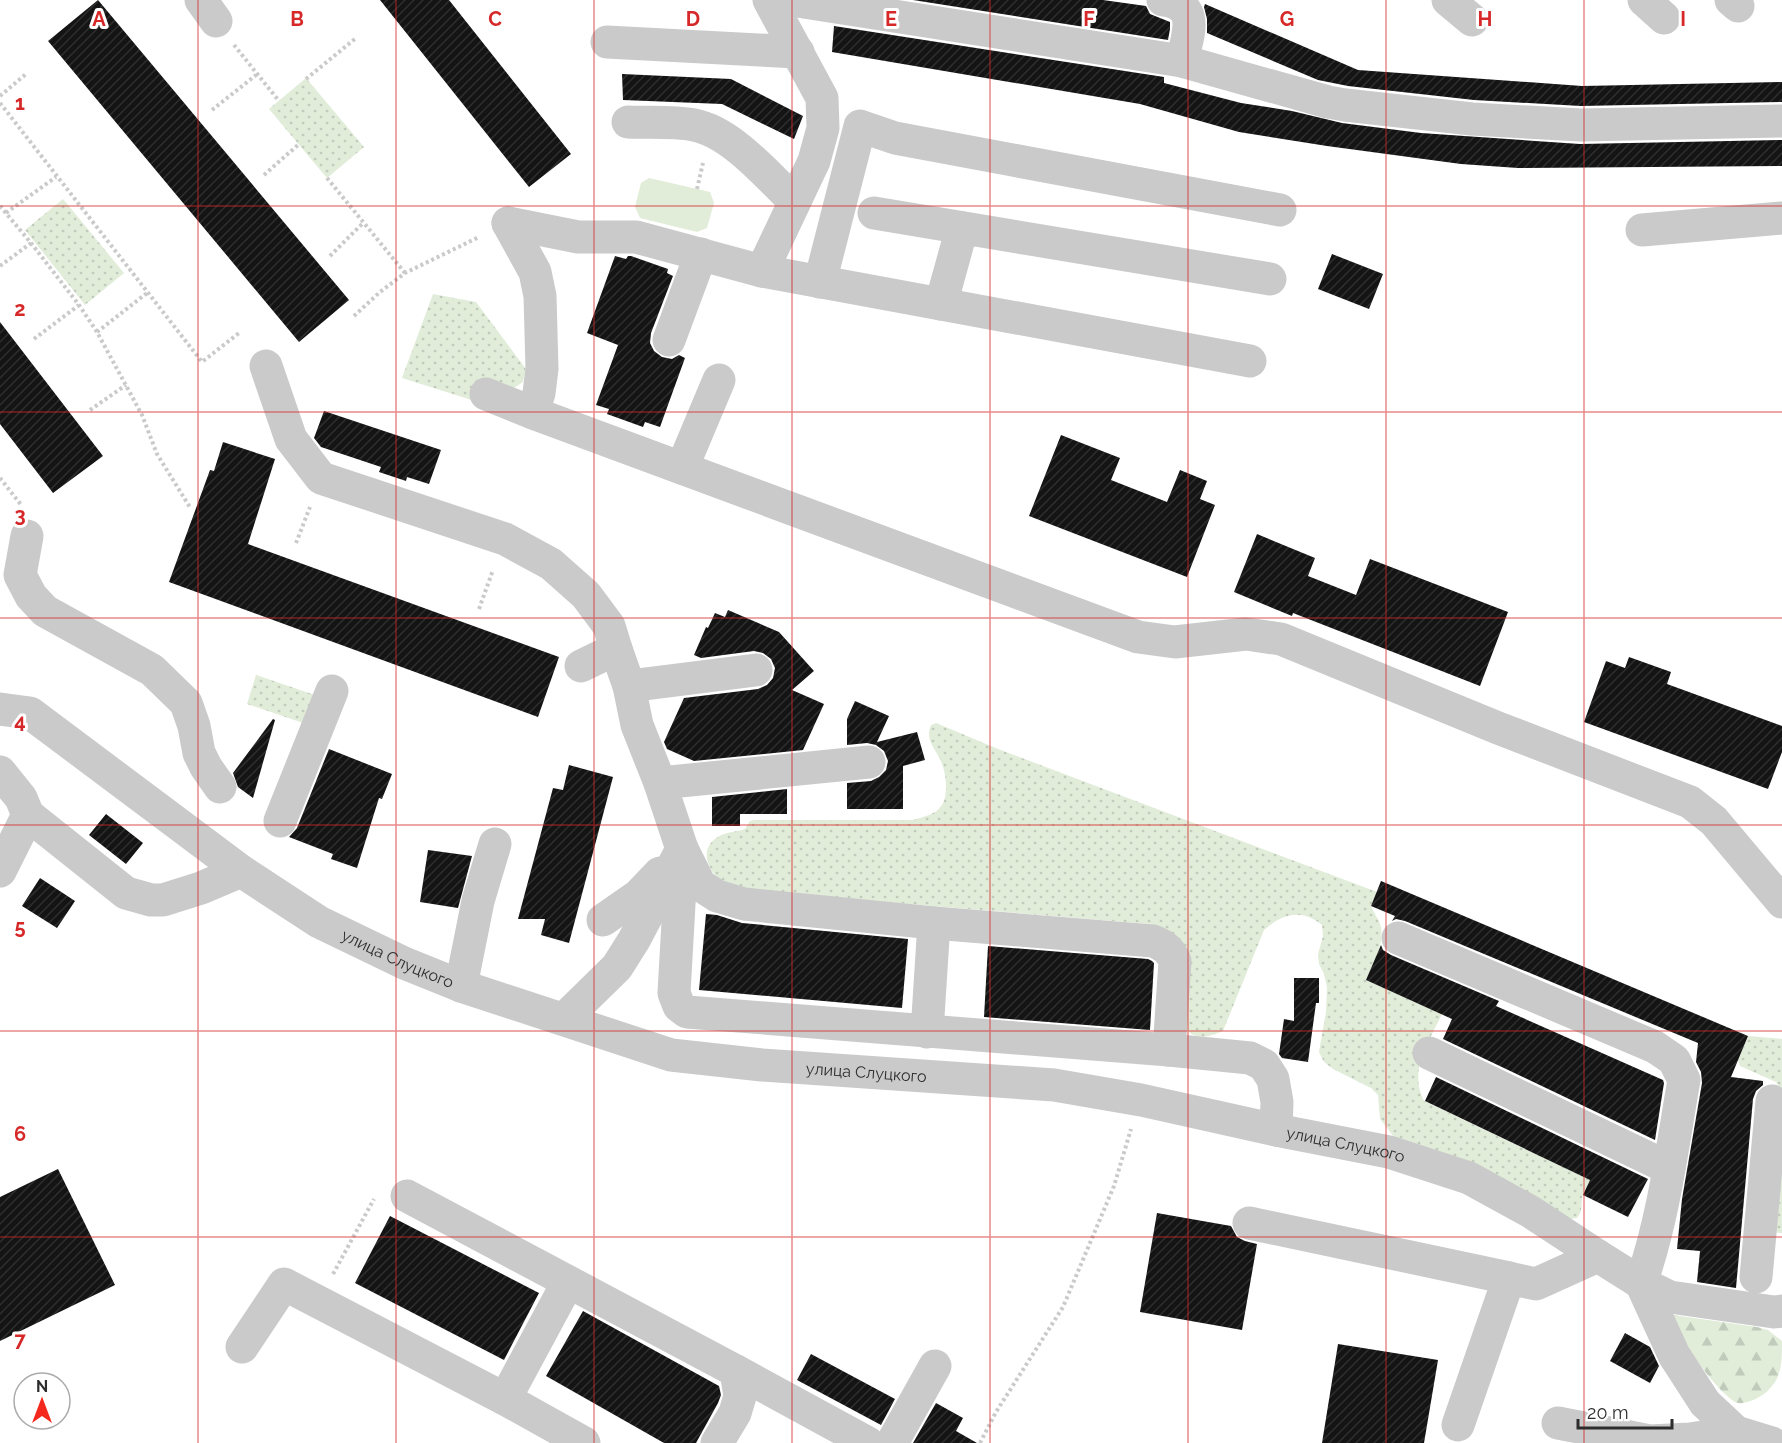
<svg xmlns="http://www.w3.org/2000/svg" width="1782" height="1443" viewBox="0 0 1782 1443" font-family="Raleway,sans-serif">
	<defs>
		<pattern id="grass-dots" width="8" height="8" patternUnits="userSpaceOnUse" patternTransform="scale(1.5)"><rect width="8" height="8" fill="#e1ecd9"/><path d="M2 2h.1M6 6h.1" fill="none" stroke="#c1cbbb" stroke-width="1.8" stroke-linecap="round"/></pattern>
		<pattern id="forest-firs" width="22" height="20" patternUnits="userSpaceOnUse" patternTransform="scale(1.5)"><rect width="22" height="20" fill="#e1ecd9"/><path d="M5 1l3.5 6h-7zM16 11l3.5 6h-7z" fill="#c1cbbb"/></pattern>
		<pattern id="building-hatch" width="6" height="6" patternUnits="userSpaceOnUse" patternTransform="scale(1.5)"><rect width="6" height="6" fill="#141414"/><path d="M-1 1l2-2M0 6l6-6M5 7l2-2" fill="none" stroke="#2e2e2e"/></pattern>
	</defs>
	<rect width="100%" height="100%" fill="#fff"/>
	<path fill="url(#grass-dots)" d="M306 78 364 147 327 178 269 109Z
		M63 199 124 273 85 305 25 230Z
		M433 294 476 302 526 369 523 382 511 390 475 401 402 378Z
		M256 675 318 696 309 725 247 704Z
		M936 723 998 749 1377 892 1371 906C1373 912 1378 918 1380 924 1386 942 1373 964 1366 980L1442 1014C1429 1042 1408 1070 1424 1101L1590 1180C1588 1184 1585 1189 1583 1194 1580 1203 1584 1210 1577 1218L1569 1219 1394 1137 1380 1119 1378 1095 1371 1088 1333 1069 1324 1062 1319 1052 1326 1012 1327 987 1324 974 1319 964 1318 954 1323 936 1322 925C1301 908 1282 914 1264 930L1223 1031C1207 1037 1197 1041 1184 1028L1150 924 751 891C745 890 738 889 732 887 713 881 694 851 718 837 725 832 737 832 745 829L750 821 754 820H913C922 817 936 815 942 805 949 793 946 771 940 759 934 747 925 739 931 725Z
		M1748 1036 1782 1039V1233H1778L1774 1229 1780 1088 1776 1082 1740 1066 1738 1060Z"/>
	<path fill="url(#forest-firs)" d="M1673 1315 1757 1327 1768 1330 1782 1341C1782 1365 1782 1379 1764 1394 1757 1399 1746 1404 1738 1403 1725 1400 1693 1357 1686 1345 1680 1336 1677 1324 1673 1315Z"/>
	<path fill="#e1ecd9" d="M649 178 710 192 714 203 707 228 697 232 640 218 635 207 641 183Z"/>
	<path fill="url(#building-hatch)" d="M98 0 349 300 299 342 48 41Z
		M380 0H449L571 154 529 187Z
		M913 0H1103L1146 6 1150 14 1170 22V29L1168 40Z
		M1205 4 1358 70 1582 86 1782 82V102L1581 106 1474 100 1348 86 1318 80 1207 33V19L1204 7Z
		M834 26 1164 77V83L1241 103 1292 111 1342 123 1421 133 1580 144 1782 140V166L1518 168 1461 164 1327 146 1239 132 1140 104 832 52Z
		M622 74 731 79 803 116 794 139 722 104 623 100Z
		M1332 254 1383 274 1369 309 1318 289Z
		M615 256 626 259 628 256H631L668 269 667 273 673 276 651 333 650 343 654 351 662 357 672 359 679 355 685 358 660 427 645 422 643 427 607 414 609 409 596 405 618 345 587 333Z
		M0 322 103 456 53 493 0 424Z
		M324 411 441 450 429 484 407 477 406 481 379 472 381 467 321 447 314 438Z
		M1061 435 1120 458 1111 480 1167 502 1180 470 1207 481 1200 499 1215 505 1187 577 1029 516Z
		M223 442 275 459 248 544 559 657 538 717 169 582 210 470 214 471Z
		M1257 534 1315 558 1308 576 1356 595 1370 559 1508 612 1480 686 1293 613 1292 616 1234 592Z
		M728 610 779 632 814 671 792 690 824 704 803 750 694 761 667 749 664 742 684 698 758 689 767 685 773 678 775 668 771 659 763 653 754 651 701 658 694 655 706 627 708 628 715 613 725 617Z
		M1629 657 1671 672 1667 684 1782 726V752L1768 789 1584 722 1606 661 1625 668Z
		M855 701 889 716 877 742 917 732 925 760 903 766V809H847V783L871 781 879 777 886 770 888 761 884 751 876 745 867 743 847 745V719Z
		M273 719 275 720 253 798 238 787 233 773Z
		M329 749 392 774 382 799 379 798 357 868 331 859 333 854 289 837 297 828Z
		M569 765 613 777 569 943 541 935 545 919H518L553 788 563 790Z
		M787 789V814H740V826H712V797Z
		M106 814 143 843 126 864 89 835Z
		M428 850 472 856 458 908 420 902Z
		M40 878 75 901 57 928 22 906Z
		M1381 881 1748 1036 1731 1077 1763 1081V1085L1756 1091 1753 1099 1736 1288 1697 1282 1700 1251 1677 1249 1682 1199 1702 1083 1701 1072 1696 1062 1698 1043 1405 921 1396 919 1392 921 1395 916 1371 906Z
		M706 914 717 915 742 923 908 939 902 1008 699 990Z
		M1381 945 1383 950 1391 955 1499 1001 1496 1006 1663 1080 1664 1083 1655 1140 1443 1039 1452 1019 1366 980Z
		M988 946 1148 959 1152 961 1154 963 1150 1030 984 1017Z
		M1294 978H1319V1003H1316L1308 1062 1282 1058 1279 1054 1284 1019 1294 1021Z
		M1436 1077 1648 1179 1628 1217 1583 1195 1590 1180 1425 1101Z
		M58 1169 115 1285 0 1341V1197Z
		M1157 1213 1231 1226 1237 1237 1245 1241 1257 1244 1242 1330 1140 1312Z
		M390 1216 539 1293 504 1360 355 1283Z
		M583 1311 719 1386 721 1395 718 1403 696 1443H664L546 1376Z
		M1625 1333 1650 1347 1659 1366 1650 1383 1610 1361Z
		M1338 1344 1438 1360 1424 1443H1322Z
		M811 1354 895 1399 881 1425 797 1380Z
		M936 1403 963 1418 956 1431 977 1443H913Z"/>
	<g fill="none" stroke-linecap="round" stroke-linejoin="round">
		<path stroke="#cacaca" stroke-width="4" stroke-dasharray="3 3" stroke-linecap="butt" d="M234 45 279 101
			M306 79 356 38
			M0 96 26 74
			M0 103 202 362 239 333
			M212 110 256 75
			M264 175 299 144
			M327 178 405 273
			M697 189 703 163
			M0 206 31 243 79 305 97 332 142 415 157 454 191 509
			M6 213 56 177
			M330 256 363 223
			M0 266 31 243
			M354 316 380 292 405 273 479 237
			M97 332 147 293
			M34 339 79 305
			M90 410 126 385
			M0 478 22 506
			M296 543 310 507
			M479 609 493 570
			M333 1274 374 1199
			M980 1443 996 1412 1063 1307 1114 1186 1131 1129"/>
		<g stroke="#cacaca" stroke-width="33">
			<path d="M201 0 216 21"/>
			<path d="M791 0 1182 61 1328 102 1345 105 1472 119 1581 125 1782 121"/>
			<path d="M1163 0C1201 5 1188 34 1182 61"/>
			<path d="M1448 0 1472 20"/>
			<path d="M1644 0 1664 18"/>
			<path d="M1731 0 1738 6"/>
			<path d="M607 42 798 52"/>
			<path d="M628 122C650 123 673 121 694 125 731 132 767 175 794 201"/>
			<path d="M874 213 1270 279"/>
			<path d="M508 223 535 272 540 296 542 369 539 393 533 413 1138 637 1175 642 1246 634 1281 639 1498 728 1690 802 1714 821 1782 902"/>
			<path d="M508 223 578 237H636L762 271 1250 361"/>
			<path d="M1642 230 1782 218"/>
			<path d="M762 271 814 161 823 128 822 98 769 0"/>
			<path d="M820 282 860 126 895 138 1280 210"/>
			<path d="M941 304 962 228"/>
			<path d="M669 340 701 254"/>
			<path d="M266 366 291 439 321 478 505 539 551 564 586 595 609 626 616 649 581 666"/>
			<path d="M486 394 533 413"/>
			<path d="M682 468 719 380"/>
			<path d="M27 536 20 575 31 596 45 611 152 670 186 703 194 726 199 753 206 767 220 787"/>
			<path d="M629 686 756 670"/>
			<path id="s1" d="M0 709 30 713 241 871 319 922 404 963 461 986 671 1055 762 1065 1054 1085 1141 1100 1276 1130 1389 1152 1469 1178 1531 1212 1598 1256 1641 1283 1670 1297 1774 1312 1782 1311"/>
			<path d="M0 772 21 798 28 815 0 871"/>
			<path d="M660 783 869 762"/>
			<path d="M28 815 126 893 151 900H163L201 888 241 871"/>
			<path d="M280 821 332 691"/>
			<path d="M682 849 700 885 717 896 744 904 934 923 1153 941C1165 946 1170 950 1175 961L1169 1050 1250 1058 1264 1065 1273 1079 1277 1102 1276 1130"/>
			<path d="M682 851 674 993 679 1006 687 1012 1169 1050"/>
			<path d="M603 920 639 895 660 873"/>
			<path d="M1398 938 1655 1047 1674 1060 1684 1080C1672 1148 1664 1217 1641 1283L1674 1355 1705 1403 1736 1432 1772 1443"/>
			<path d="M461 986 478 901 495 844"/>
			<path d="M564 1019 617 967 634 940 682 849 660 783 637 725 629 686 616 649"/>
			<path d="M927 1032 934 923"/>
			<path d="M1429 1053 1669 1168"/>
			<path d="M407 1196 736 1371 740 1396 735 1413 717 1443"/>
			<path d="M1249 1223 1509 1278"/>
			<path d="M1756 1277 1772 1101"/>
			<path d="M242 1347 284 1284 505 1399 584 1443"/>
			<path d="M736 1371 868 1443"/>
			<path d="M505 1399 568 1282"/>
			<path d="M1558 1423 1650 1441 1690 1439 1736 1432"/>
			<path d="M1458 1425 1509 1278 1536 1284 1598 1256"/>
			<path d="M892 1443 935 1366"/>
		</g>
	</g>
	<path fill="none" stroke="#d62828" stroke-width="1.5" stroke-opacity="0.55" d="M198 0V1443M396 0V1443M594 0V1443M792 0V1443M990 0V1443M1188 0V1443M1386 0V1443M1584 0V1443M0 206H1782M0 412H1782M0 618H1782M0 825H1782M0 1031H1782M0 1237H1782"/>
	<g text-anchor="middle" stroke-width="6" stroke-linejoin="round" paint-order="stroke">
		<g font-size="16" fill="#2d2d2d" stroke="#fff">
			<text dy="6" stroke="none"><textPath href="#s1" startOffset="474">улица Слуцкого</textPath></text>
			<text dy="6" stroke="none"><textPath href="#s1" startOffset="960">улица Слуцкого</textPath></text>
			<text dy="6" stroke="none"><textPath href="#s1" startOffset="1446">улица Слуцкого</textPath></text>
		</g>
	</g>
	<g font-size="20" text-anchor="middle" font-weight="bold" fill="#d62828" stroke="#fff" stroke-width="6" stroke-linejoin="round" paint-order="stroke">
		<text x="99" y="26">A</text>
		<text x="297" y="26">B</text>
		<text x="495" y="26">C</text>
		<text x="693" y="26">D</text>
		<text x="891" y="26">E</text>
		<text x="1089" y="26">F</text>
		<text x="1287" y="26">G</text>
		<text x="1485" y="26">H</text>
		<text x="1683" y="26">I</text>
		<text x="20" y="110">1</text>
		<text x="20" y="316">2</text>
		<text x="20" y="522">3</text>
		<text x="20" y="728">4</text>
		<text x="20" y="934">5</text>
		<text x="20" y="1141">6</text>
		<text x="20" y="1347">7</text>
	</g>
	<g transform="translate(42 1401)"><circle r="28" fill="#ffffff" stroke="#ababab" stroke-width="1.5"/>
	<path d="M0-4.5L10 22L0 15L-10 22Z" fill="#f5281d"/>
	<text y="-9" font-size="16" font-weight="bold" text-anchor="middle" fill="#2d2d2d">N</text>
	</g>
	<path d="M1578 1419v9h94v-9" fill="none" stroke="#2d2d2d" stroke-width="3"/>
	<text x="1587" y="1419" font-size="18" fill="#2d2d2d" stroke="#ffffff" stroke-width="4.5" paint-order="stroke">20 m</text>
</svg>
